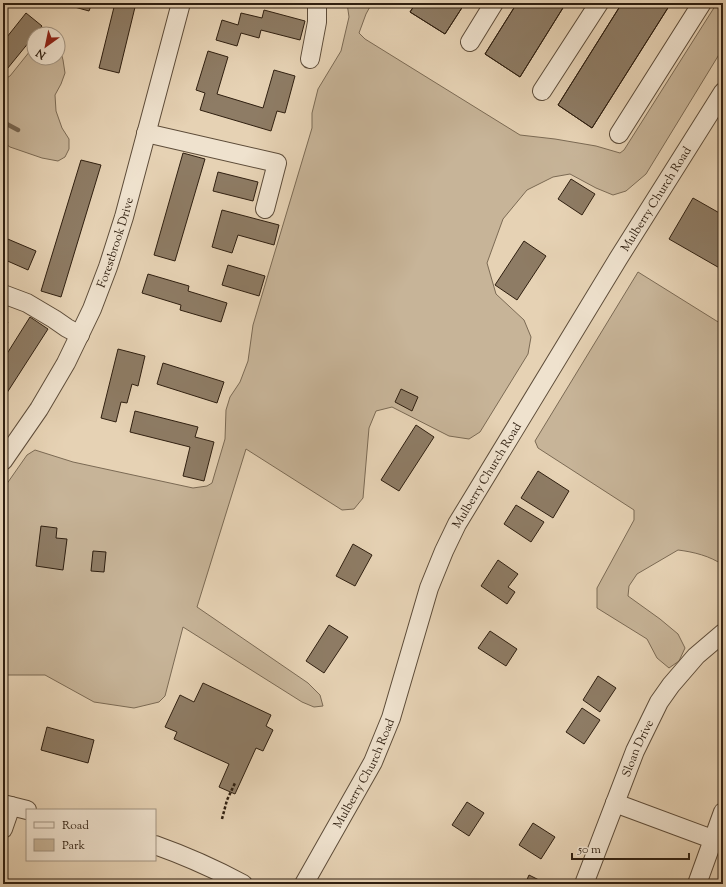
<svg xmlns="http://www.w3.org/2000/svg" width="726" height="887" viewBox="0 0 726 887" font-family="'Sorts Mill Goudy',serif">
	<rect width="100%" height="100%" fill="#e6d2b4"/>
	<filter id="stains"><feTurbulence type="fractalNoise" baseFrequency=".005" numOctaves="4"/><feColorMatrix values="0 0 0 0 .2 0 0 0 0 .09 0 0 0 0 .02 0 0 0 .5 -.17"/></filter>
	<radialGradient id="worn" r=".72"><stop offset=".6" stop-color="#630" stop-opacity="0"/><stop offset="1" stop-color="#630" stop-opacity=".3"/></radialGradient>
	<path fill="#c7b498" stroke="#7b6a54" d="M347 3H372L366 14 359 33 365 39 520 135 555 139 596 146 620 153 624 150 717 3H723V48L646 174 626 191 613 195 596 188 570 174 553 177 527 190 503 219 487 263 496 294 524 320 531 337 528 354 480 432 469 439 449 436 392 407 376 411 369 428 363 498 354 509 342 510 246 449 197 607 308 683 320 695 323 706 314 707 302 702 183 627 165 696 159 702 134 708 94 702 45 675H3V491L6 485 27 455 35 450 73 462 193 488 207 486 212 483 225 439 226 410 230 397 240 382 248 361 253 325 312 128V113L318 89 341 51 349 17Z
		M58 41 63 60 65 73 61 84 55 95 56 111 62 128 69 139V149L65 157 58 161 42 158 10 147 3 142V80L10 76 34 46V58H58Z
		M638 272 723 325V565C710 556 694 552 678 550L637 574 629 586 628 596 660 619 678 634 685 648 679 661 669 668 657 658 647 639 597 608V588L634 520V510L538 448 535 441Z"/>
	<g fill="none" stroke-linecap="round" stroke-linejoin="round">
		<path stroke="#786651" stroke-width="4.5" d="M3 122 18 130"/>
	</g>
	<path fill="#8e7c65" stroke="#2f1f10" d="M60 3H92L89 11Z
		M115 3H136L119 73 99 68Z
		M416 3H465L445 34 410 12Z
		M416 3H465L445 34 410 12Z
		M517 3H566L520 77 485 54Z
		M517 3H566L520 77 485 54Z
		M622 3H671L592 128 558 105Z
		M622 3H671L592 128 558 105Z
		M264 10 305 21 300 40 261 30 259 38 241 33 237 46 216 40 222 20 238 25 241 13 262 18Z
		M26 13 42 26 36 34H34V36L3 74V42Z
		M208 51 228 57 217 94 263 108 274 70 295 76 285 113 277 111 271 131 200 110 205 93 196 90Z
		M183 153 205 159 175 261 154 255Z
		M81 160 101 165 61 297 41 291Z
		M218 172 258 182 253 201 213 191Z
		M571 179 595 194 582 215 558 199Z
		M693 198 723 215V270L669 239Z
		M222 210 279 225 274 245 238 235 232 253 212 247Z
		M3 237 36 251 28 270 3 259Z
		M524 241 546 256 517 300 495 285Z
		M228 265 265 276 259 296 222 285Z
		M148 274 189 286 188 291 227 303 221 322 180 310 181 305 142 293Z
		M30 317 48 329 3 399V360Z
		M3 319 8 322 3 330Z
		M118 349 145 356 138 386 132 384 127 403 121 402 116 422 101 418Z
		M163 363 224 382 217 403 157 384Z
		M401 389 418 397 412 411 395 402Z
		M135 411 198 427 195 437 214 442 204 481 183 476 190 447 130 432Z
		M416 425 434 437 399 491 381 480Z
		M538 471 569 491 553 518 521 498Z
		M516 505 544 522 531 542 504 524Z
		M41 526 57 528 56 538 67 539 63 570 36 566Z
		M353 544 372 555 355 586 336 576Z
		M93 551 106 552 104 572 91 571Z
		M498 560 518 574 508 587 515 592 507 604 481 586Z
		M329 625 348 637 324 673 306 661Z
		M490 631 517 649 506 666 478 648Z
		M598 676 616 688 600 712 583 700Z
		M203 683 271 715 266 726 273 730 263 751 256 748 235 794 219 787 229 764 174 739 177 732 165 727 180 695 194 702Z
		M582 708 600 720 584 744 566 732Z
		M47 727 94 740 88 763 41 750Z
		M467 802 484 813 469 836 452 825Z
		M533 823 555 837 541 859 519 845Z
		M529 875 547 884H525Z"/>
	<g fill="none" stroke-linecap="round" stroke-linejoin="round">
		<defs>
			<g id="minor">
				<path d="M470 42 494 3"/>
				<path d="M310 59 317 22V3"/>
				<path d="M542 91 599 3"/>
				<path d="M146 133 277 163 265 209"/>
				<path d="M619 134 702 3"/>
				<path d="M3 294 27 303 54 319 67 328 80 335"/>
				<path id="s1" d="M3 461 39 409 66 363 92 309 108 267 124 217 181 3"/>
				<path d="M615 803 723 843"/>
				<path d="M3 804 27 810"/>
				<path d="M3 829 11 806"/>
				<path d="M155 845C186 856 215 869 243 884"/>
				<path id="s2" d="M304 884 373 762 391 718 429 588 444 551 457 524 618 259 723 92"/>
				<path id="s3" d="M584 884 635 751 659 702 671 685 696 656 723 633"/>
				<path d="M697 884 723 812"/>
			</g>
		</defs>
		<use href="#minor" stroke="#5d4c39" stroke-width="20"/>
		<path stroke="#2f1f10" stroke-width="2.5" stroke-dasharray="3 2" stroke-linecap="butt" d="M222 819 227 800 235 783"/>
		<use href="#minor" stroke="#efe2ce" stroke-width="18"/>
	</g>
	<g text-anchor="middle" stroke-width="4" stroke-linejoin="round" paint-order="stroke">
		<g font-size="12" fill="#2f1f10" stroke="#efe2ce">
			<text dy="4" stroke="none"><textPath href="#s2" startOffset="774">Mulberry Church Road</textPath></text>
			<text dy="4" stroke="none"><textPath href="#s1" startOffset="247">Forestbrook Drive</textPath></text>
			<text dy="4" stroke="none"><textPath href="#s2" startOffset="450">Mulberry Church Road</textPath></text>
			<text dy="4" stroke="none"><textPath href="#s3" startOffset="146">Sloan Drive</textPath></text>
			<text dy="4" stroke="none"><textPath href="#s2" startOffset="126">Mulberry Church Road</textPath></text>
		</g>
	</g>
	<rect width="726" height="887" fill="none" stroke="#e6d2b4" stroke-width="16"/>
	<rect x="4" y="4" width="718" height="879" fill="none" stroke="#2f1f10" stroke-width="2"/>
	<rect x="8" y="8" width="710" height="871" fill="none" stroke="#2f1f10"/>
	<rect x="26" y="809" width="130" height="52" fill="#efe2ce" stroke="#a29482"/>
	<rect x="34" y="822" width="20" height="6" fill="#efe2ce" stroke="#a29482"/>
	<text x="62" y="829" font-size="12" fill="#2f1f10">Road</text>
	<rect x="34" y="839" width="20" height="12" fill="#c7b498" stroke="#a29482"/>
	<text x="62" y="849" font-size="12" fill="#2f1f10">Park</text>
	<g transform="translate(46 46) rotate(213)"><circle r="19" fill="#efe2ce" stroke="#a29482"/>
	<path d="M0-3L7 15L0 10L-7 15Z" fill="#8f2418"/>
	<text y="-6" font-size="11" font-weight="bold" text-anchor="middle" fill="#2f1f10">N</text>
	</g>
	<path d="M572 853v6h117v-6" fill="none" stroke="#2f1f10" stroke-width="2"/>
	<text x="578" y="853" font-size="12" fill="#2f1f10" stroke="#efe2ce" stroke-width="3" paint-order="stroke">50 m</text>
	<rect width="100%" height="100%" filter="url(#stains)"/>
	<rect width="100%" height="100%" fill="url(#worn)"/>
</svg>
